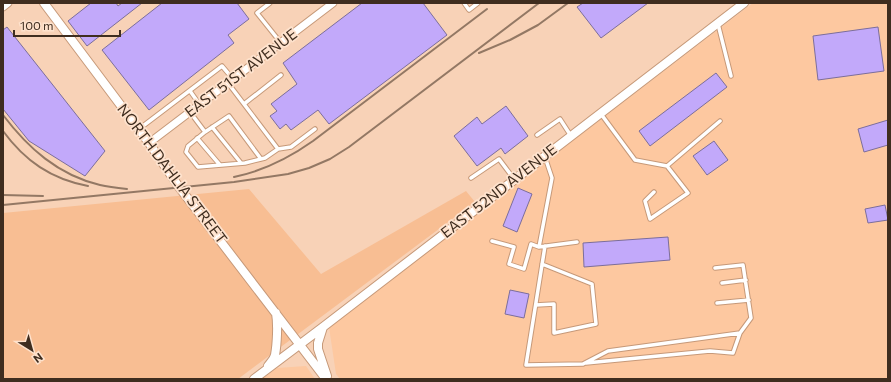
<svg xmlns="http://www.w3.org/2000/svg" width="891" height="382" viewBox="0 0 891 382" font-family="Commissioner,sans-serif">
	<rect width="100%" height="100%" fill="#f8d2b7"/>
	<path fill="#fdc8a0" d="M753 3H888V379H340L336 374 329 327Z
		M306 366 315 379H262L277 368Z"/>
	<path fill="#f8be93" d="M249 189 321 274 466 191 475 202 238 379H3V213Z"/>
	<path fill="#c2a9fa" stroke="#7c6e9b" d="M91 3H116L118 6 122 3H142L87 46 68 21Z
		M162 3H237L249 19 228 35 234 43 149 110 102 50Z
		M362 3H423L447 35 329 124 318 110 291 130 286 124 280 129 270 116 277 111 271 104 297 84 283 63Z
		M583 3H648L601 38 577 7Z
		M7 27 105 151 85 176 29 141 3 109V30Z
		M878 27 884 71 818 80 813 36Z
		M716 73 727 87 650 146 639 131Z
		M506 106 528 136 505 154 501 148 477 166 454 136 477 117 482 124Z
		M888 120V145L864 152 858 129Z
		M714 141 728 160 707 175 693 156Z
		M518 188 532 194 517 232 503 226Z
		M885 205 888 220 868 223 865 209Z
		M668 237 670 260 584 267 583 243Z
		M510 290 529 294 524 318 505 314Z"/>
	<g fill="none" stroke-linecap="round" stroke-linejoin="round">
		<defs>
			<path id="service" d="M270 3 257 13 281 43
				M464 3 469 10 478 3
				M718 24 731 76
				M190 91 200 105
				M244 104 281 75
				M190 112 205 132 188 146 186 152 198 167 245 163 265 158 278 149 228 83
				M601 114 635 160 667 166 720 121
				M212 127 241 163
				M139 129 222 66 233 79
				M205 132 229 116 261 159
				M537 135 560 119 571 136
				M197 138 220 165
				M278 149 291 147 315 129
				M545 157 552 178 539 247 577 242
				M471 178 499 159 514 179
				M654 192 645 201 650 219 688 193 667 166
				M492 241 514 247 509 264 524 269 531 244 539 247
				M545 246 526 365 583 364 608 351 740 333 751 318 743 265 715 268
				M722 283 746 280
				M717 303 749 300
				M536 305 554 304V333L596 324 592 284 542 264
				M586 363 710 351 733 353 740 333"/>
			<path id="minor" d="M3 7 8 3
				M149 143 333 3"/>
			<path id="tertiary" d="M44 3 149 143 179 187 326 379
				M323 327 318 343V349L327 376
				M268 366C271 362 274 359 275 355 277 344 278 324 276 313
				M254 379 323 327 744 3"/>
		</defs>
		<use href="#service" stroke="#c69979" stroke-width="5.5"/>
		<use href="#minor" stroke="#c69979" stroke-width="9"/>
		<use href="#tertiary" stroke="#c69979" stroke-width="10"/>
		<use href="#service" stroke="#fff" stroke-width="3.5"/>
		<use href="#minor" stroke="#fff" stroke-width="7"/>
		<use href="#tertiary" stroke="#fff" stroke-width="8"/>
		<path stroke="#937864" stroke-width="2" d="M479 53 510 40 538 25 568 3
			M3 115C28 148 58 175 100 185 109 187 118 188 127 189
			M3 131C25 161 51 179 88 186
			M234 177C263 171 289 158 313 141L487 9
			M3 195 43 196
			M3 205 234 182 288 174 309 168 330 159 349 147 539 3"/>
	</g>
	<g text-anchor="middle" stroke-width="3.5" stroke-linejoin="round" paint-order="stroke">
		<g font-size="15" fill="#3f2d1f" stroke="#fee2cd">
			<text transform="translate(241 73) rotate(-37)" y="5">EAST 51ST AVENUE</text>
			<text transform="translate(172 174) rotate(53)" y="5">NORTH DAHLIA STREET</text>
			<text transform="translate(499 191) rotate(-38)" y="5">EAST 52ND AVENUE</text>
		</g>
	</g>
	<rect width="891" height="382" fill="none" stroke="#3f2d1f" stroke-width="8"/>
	<g transform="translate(32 350) rotate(143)" stroke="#fee2cd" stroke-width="3" paint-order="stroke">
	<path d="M0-3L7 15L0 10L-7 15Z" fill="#3f2d1f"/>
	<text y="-6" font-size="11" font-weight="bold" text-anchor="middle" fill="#3f2d1f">N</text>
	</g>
	<path d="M14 30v6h106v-6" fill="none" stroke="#3f2d1f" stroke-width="2"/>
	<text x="20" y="30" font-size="12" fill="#3f2d1f" stroke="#fee2cd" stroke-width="3" paint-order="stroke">100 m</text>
</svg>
